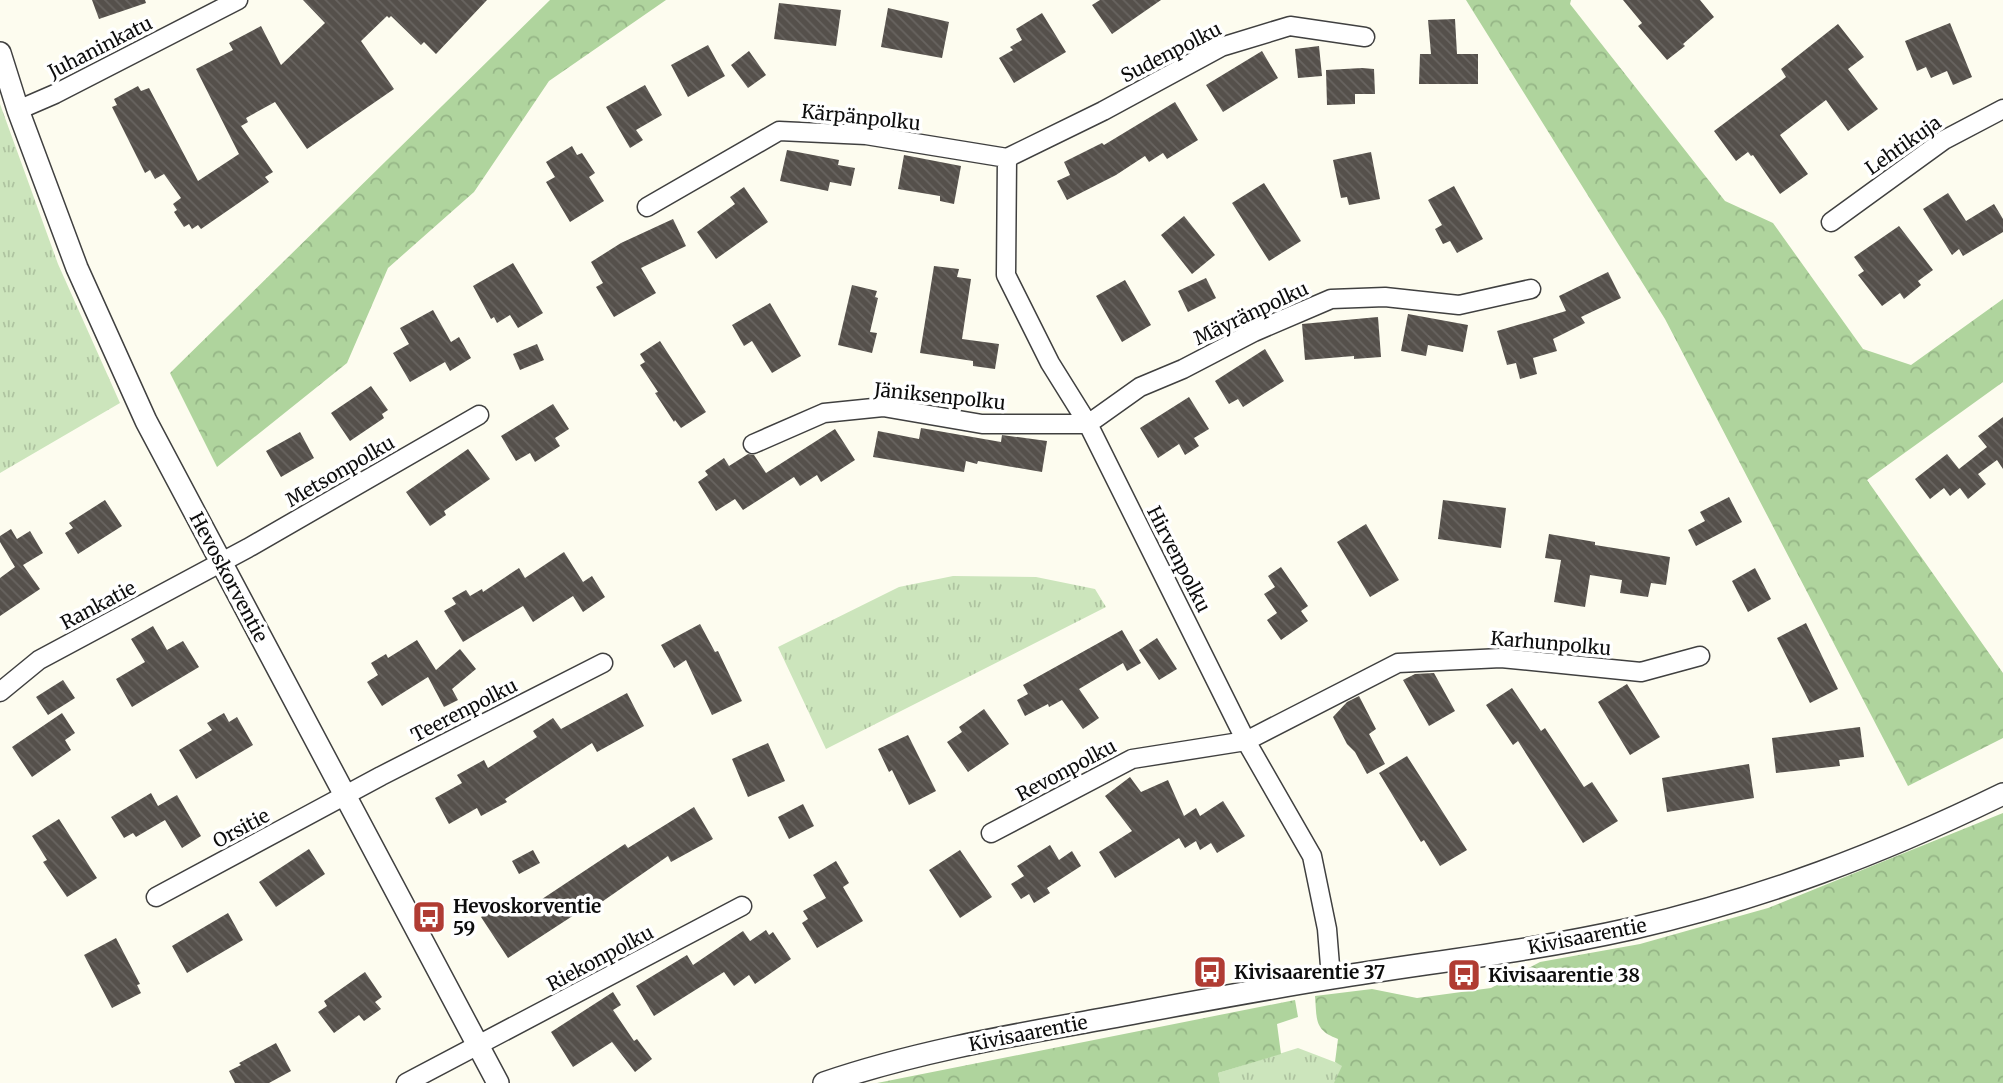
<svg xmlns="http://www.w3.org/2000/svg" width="2003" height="1083" viewBox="0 0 2003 1083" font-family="Merriweather,serif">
	<defs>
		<pattern id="grass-tufts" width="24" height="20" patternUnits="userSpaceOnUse" patternTransform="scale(1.75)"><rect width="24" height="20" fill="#cce5bc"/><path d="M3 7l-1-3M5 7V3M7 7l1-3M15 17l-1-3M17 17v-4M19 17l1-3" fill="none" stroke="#aec3a0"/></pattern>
		<pattern id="forest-crowns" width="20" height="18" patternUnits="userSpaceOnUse" patternTransform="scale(1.75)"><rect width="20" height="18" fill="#afd49d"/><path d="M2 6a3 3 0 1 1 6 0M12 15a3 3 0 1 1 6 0" fill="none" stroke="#95b586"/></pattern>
		<pattern id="building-back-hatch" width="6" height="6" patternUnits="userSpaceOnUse" patternTransform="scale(1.75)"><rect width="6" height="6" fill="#55504b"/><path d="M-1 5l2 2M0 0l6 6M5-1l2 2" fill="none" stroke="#686460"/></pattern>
	</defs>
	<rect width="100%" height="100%" fill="#fdfcef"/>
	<path fill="url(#grass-tufts)" d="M0 104 58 264 120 403 0 473Z
		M953 576 1036 577 1095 589 1106 607 826 749 778 647 899 587Z
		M1298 1048 1379 1079 1377 1083H1220L1218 1073Z"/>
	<path fill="url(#forest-crowns)" d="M550 0H666L549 81 474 192 388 268 347 363 217 467 170 373Z
		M1466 0H1571L1570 4 1725 201 1773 223 1863 349 1911 365 2003 299V382L1867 480 2003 673V738L1908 786 1665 319Z
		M2003 813V1083H1334L1342 1066 1335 1062 1338 1039C1314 1030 1317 1020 1315 996L1372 989 1417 998 1491 988 1540 962 1640 944 1768 908Z
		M1295 1000 1298 1017 1277 1024 1281 1054 1218 1073 1220 1083H877Z"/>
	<path fill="url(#building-back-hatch)" d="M92 0H145L146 3 99 19Z
		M303 0H487L436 54 424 42 421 45 391 16 389 18 387 16 361 41 394 89 307 149 275 102 246 118 248 122 241 126 273 172 265 177 269 182 201 229 198 225 192 229 189 224 184 227 174 212 177 210 173 204 181 198 164 174 155 179 150 170 145 173 112 107 117 105 114 99 138 86 141 91 149 88 198 181 239 154 196 69 233 50 229 43 261 26 281 65 325 23Z
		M1100 0H1161L1112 34 1092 5Z
		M1623 0H1700L1714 17 1683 44 1685 46 1667 60 1638 26 1642 23Z
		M779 3 841 10 836 46 774 39Z
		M888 8 949 22 942 58 881 47Z
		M1042 13 1066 52 1014 83 999 58 1013 50 1010 47 1022 40 1016 29Z
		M1455 19 1457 54H1478V84H1419L1420 54H1431L1428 20Z
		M1950 23 1972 77 1953 85 1947 71 1931 78 1926 67 1917 71 1905 41Z
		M1838 24 1864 57 1848 69 1878 109 1848 131 1826 100 1780 135 1808 174 1780 194 1753 155 1751 156 1748 152 1736 161 1714 131 1786 77 1781 69Z
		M708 45 725 76 688 97 671 65Z
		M1319 46 1322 76 1298 78 1295 49Z
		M749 51 766 75 748 88 731 65Z
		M1262 51 1278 78 1223 112 1206 85Z
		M1362 68 1374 69 1375 94H1355V104L1327 105 1326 70Z
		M645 85 662 115 636 130 643 140 630 148 606 107Z
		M1175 102 1198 140 1167 159 1163 153 1149 162 1145 156 1116 175 1067 200 1057 181 1070 175 1064 162 1102 143 1104 145Z
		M572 146 577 155 582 153 595 173 589 177 604 201 570 222 546 182 555 177 546 162Z
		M787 150 839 160 838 165 855 168 851 186 830 182 828 191 780 181Z
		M1371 152 1380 199 1349 205 1347 197 1341 198 1333 160Z
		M904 155 961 166 954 204 940 201V196L898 189Z
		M1264 183 1301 241 1269 261 1232 203Z
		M1454 186 1483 239 1457 253 1450 241 1443 244 1435 229 1442 225 1428 200Z
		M744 187 768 222 716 259 697 232 735 204 730 197Z
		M1948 193 1966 221 1994 204 2003 219V232L1963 256 1959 249 1952 255 1923 209Z
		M1184 216 1215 255 1192 274 1161 235Z
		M673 219 686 246 641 268 656 293 614 317 596 287 603 283 591 262 621 243Z
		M1899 226 1933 270 1918 281 1921 285 1904 299 1900 293 1882 306 1858 275 1864 271 1854 257Z
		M513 263 543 313 518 328 510 315 497 323 494 317 491 319 473 286Z
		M934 266 959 269 957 277 971 279 962 339 999 344 995 369 973 366V361L920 353Z
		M1608 272 1621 298 1581 317 1585 323 1553 339 1557 351 1533 358 1537 374 1520 379 1516 363 1507 365 1497 331 1566 311 1559 296Z
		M1206 278 1216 298 1188 312 1178 291Z
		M1125 280 1151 325 1122 342 1096 296Z
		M852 285 877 291 875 297 878 298 870 332 877 333 872 353 838 345Z
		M770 303 801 356 772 373 752 341 744 346 732 325Z
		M433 310 451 342 459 337 471 358 450 371 445 362 410 382 393 353 409 344 400 328Z
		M1408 314 1468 325 1463 352 1428 345 1426 356 1401 351Z
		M1378 317 1381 357 1354 359V356L1305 360 1302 324Z
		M660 341 706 412 681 428 675 420 674 422 655 393 658 392 640 365 645 362 640 354Z
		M537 344 544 360 520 370 513 354Z
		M1265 349 1284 381 1243 407 1238 399 1229 404 1215 381Z
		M371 386 388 410 382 414 384 418 350 441 331 413Z
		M1189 397 1209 429 1194 438 1199 446 1185 455 1179 444 1158 458 1140 428Z
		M553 404 569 429 555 438 560 446 535 462 530 453 516 461 501 436Z
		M2003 417V469L1997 460 1978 474 1986 484 1968 499 1960 488 1950 496 1944 488 1930 499 1915 479 1947 454 1959 469 1987 447 1978 436Z
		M921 428 1001 442 1002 435 1047 441 1042 472 978 461 977 464 966 461 964 472 873 457 878 431 919 439Z
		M835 429 855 460 821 482 817 475 800 486 794 477 743 510 735 499 716 511 698 482 708 475 705 471 724 458 729 466 748 454 754 455 766 473Z
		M300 432 314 458 281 477 266 451Z
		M468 449 490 479 444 511 446 515 430 526 406 492Z
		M1729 497 1742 522 1696 546 1688 530 1705 521 1700 512Z
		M105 500 122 526 78 554 65 533 73 528 69 523Z
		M1443 500 1506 508 1501 548 1438 539Z
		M1366 524 1399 580 1370 597 1337 542Z
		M11 529 17 539 30 531 43 553 23 565 40 589 0 616V578L15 567 0 542V536Z
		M1549 534 1595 542V545L1670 557 1666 585 1651 583 1648 597 1620 593 1622 580 1590 575 1585 607 1554 602 1561 560 1545 558Z
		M564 552 583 582 592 576 605 597 583 612 573 596 533 622 523 606 463 642 444 611 456 604 452 598 466 590 470 596 482 589 483 592 519 568 525 578Z
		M1281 567 1308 606 1301 611 1308 621 1281 640 1267 620 1277 613 1264 594 1275 587 1268 576Z
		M1755 568 1771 599 1748 612 1732 581Z
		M1806 623 1838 689 1810 703 1777 638Z
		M700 624 715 652 718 651 742 701 712 715 686 660 674 668 661 645Z
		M153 626 167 650 183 641 199 667 132 707 116 679 145 662 131 639Z
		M1122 630 1141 663 1127 671 1123 663 1079 689 1099 718 1083 729 1062 700 1049 707 1048 704 1025 716 1017 700 1028 694 1023 685Z
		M1157 638 1177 669 1159 680 1139 650Z
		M417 640 436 670 460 649 476 669 452 689 458 700 444 707 428 677 382 706 367 682 378 675 371 663 386 654 388 658Z
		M1434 673 1455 711 1429 726 1403 680 1415 674Z
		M63 680 75 698 48 715 36 697Z
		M1627 684 1660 737 1630 755 1598 702Z
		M1512 688 1541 731 1545 728 1584 787 1592 782 1618 821 1583 843 1518 741 1513 745 1486 705Z
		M627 693 644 726 597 752 592 743 505 799 507 802 481 816 477 808 449 824 435 798 462 783 457 775 484 760 488 768 537 737 533 731 553 718 561 729Z
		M1359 696 1376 729 1369 734 1385 764 1367 774 1355 752 1347 744 1333 717 1347 702Z
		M984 709 1009 744 968 772 947 742 962 732 959 727Z
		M62 713 75 733 65 740 71 750 32 777 12 747Z
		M224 713 229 722 237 717 253 745 196 779 179 750 212 730 207 723Z
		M1860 727 1864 757 1839 760 1840 766 1776 773 1772 738Z
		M908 735 936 791 909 805 892 770 889 772 878 749Z
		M768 743 785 781 748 797 732 759Z
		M1407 756 1467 850 1440 866 1424 840 1421 842 1379 773Z
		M1749 764 1754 798 1667 812 1662 778Z
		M1130 777 1141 792 1168 780 1184 816 1196 808 1200 816 1223 801 1245 836 1217 853 1211 843 1200 850 1196 841 1185 848 1179 838 1115 878 1099 852 1132 831 1105 796Z
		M151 793 158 806 177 795 201 836 182 848 165 820 136 837 133 833 124 838 111 817Z
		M803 804 814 826 789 839 778 817Z
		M694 807 713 839 671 862 668 856 593 908 591 904 508 958 481 917 511 897 521 913 625 844 628 848Z
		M59 819 97 878 67 897 43 862 47 860 32 836Z
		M1050 845 1059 860 1072 851 1081 866 1047 888 1050 893 1034 903 1029 894 1021 899 1011 884 1024 876 1017 866Z
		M309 849 325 874 276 907 259 882Z
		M533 850 540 863 519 874 512 861Z
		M960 850 992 897 960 918 929 870Z
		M836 861 849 883 843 887 863 921 817 948 802 923 808 919 803 911 826 898 813 875Z
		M228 913 243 940 187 973 172 946Z
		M766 930 769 935 773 932 791 959 755 984 749 975 734 986 724 972 654 1016 636 986 687 955 693 965 743 931 750 941Z
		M116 938 140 984 137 985 141 993 112 1008 84 955Z
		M365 972 382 997 375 1002 381 1009 364 1021 359 1015 334 1033 318 1012 327 1006 324 1001Z
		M613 992 621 1005 613 1010 634 1041 637 1039 652 1059 635 1072 612 1042 573 1067 551 1032Z
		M276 1043 291 1071 269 1083H235L229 1071 241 1065 239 1063Z"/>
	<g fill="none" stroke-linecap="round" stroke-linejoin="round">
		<defs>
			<path id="minor" d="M18 110 55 94 238 0
				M1007 158 1006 275 1050 363 1088 424 1246 741 1312 856 1327 929 1331 978
				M1007 158 1103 111 1221 47 1290 26 1365 37
				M647 207 779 131 866 135 1007 158
				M1831 222 1944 140 2003 109
				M753 444 824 413 883 407 982 424H1088L1140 387 1183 369 1254 332 1331 299 1385 297 1459 305 1531 289
				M0 692 39 660 248 548 479 415
				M991 833 1132 759 1246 741 1398 663 1501 658 1641 672 1700 656
				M156 897 381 776 603 663
				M406 1083 742 906"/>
			<path id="tertiary" d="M0 53 18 110 77 268 146 421 498 1083
				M824 1083C909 1054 997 1038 1086 1022 1168 1007 1251 991 1333 978 1432 962 1532 951 1630 929 1764 898 1880 854 2003 794"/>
		</defs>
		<use href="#minor" stroke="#404040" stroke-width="21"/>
		<use href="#tertiary" stroke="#404040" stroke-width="24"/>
		<use href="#minor" stroke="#fff" stroke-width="18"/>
		<use href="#tertiary" stroke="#fff" stroke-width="21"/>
	</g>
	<defs>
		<symbol id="bus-square" viewBox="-11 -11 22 22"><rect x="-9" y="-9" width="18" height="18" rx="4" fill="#b03c33" stroke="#fff"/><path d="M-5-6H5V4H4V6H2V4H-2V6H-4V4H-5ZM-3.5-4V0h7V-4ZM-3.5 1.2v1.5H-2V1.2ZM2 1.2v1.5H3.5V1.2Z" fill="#fff"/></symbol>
	</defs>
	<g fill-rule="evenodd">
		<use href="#bus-square" x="410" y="898" width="38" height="38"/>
		<use href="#bus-square" x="1191" y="953" width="38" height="38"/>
		<use href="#bus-square" x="1445" y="956" width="38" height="38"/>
	</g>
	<g text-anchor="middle" stroke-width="7" stroke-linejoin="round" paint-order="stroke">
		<g font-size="19" fill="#0d0d0d" stroke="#fff">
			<text transform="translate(100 47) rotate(-27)" y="7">Juhaninkatu</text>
			<text transform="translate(1171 52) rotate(-27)" y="7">Sudenpolku</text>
			<text transform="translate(861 117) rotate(6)" y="7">Kärpänpolku</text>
			<text transform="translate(1903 145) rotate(-35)" y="7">Lehtikuja</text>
			<text transform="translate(1251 313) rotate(-25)" y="7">Mäyränpolku</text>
			<text transform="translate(940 396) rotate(6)" y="7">Jäniksenpolku</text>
			<text transform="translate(340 471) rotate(-30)" y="7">Metsonpolku</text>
			<text transform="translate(1179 559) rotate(63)" y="7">Hirvenpolku</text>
			<text transform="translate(229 577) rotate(62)" y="7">Hevoskorventie</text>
			<text transform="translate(98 605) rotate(-28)" y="7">Rankatie</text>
			<text transform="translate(1551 643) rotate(5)" y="7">Karhunpolku</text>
			<text transform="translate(464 710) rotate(-27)" y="7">Teerenpolku</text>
			<text transform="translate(1066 770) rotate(-28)" y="7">Revonpolku</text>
			<text transform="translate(241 828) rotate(-28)" y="7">Orsitie</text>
			<text transform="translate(1587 936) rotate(-11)" y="7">Kivisaarentie</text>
			<text transform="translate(600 958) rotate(-28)" y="7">Riekonpolku</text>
			<text transform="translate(1028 1033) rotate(-11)" y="7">Kivisaarentie</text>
		</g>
		<g font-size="19" font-weight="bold" fill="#0d0d0d" stroke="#fff" text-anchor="start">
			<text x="453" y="913">Hevoskorventie<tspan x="453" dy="22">59</tspan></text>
			<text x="1234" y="979">Kivisaarentie 37</text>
			<text x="1488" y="982">Kivisaarentie 38</text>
		</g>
	</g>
</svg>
